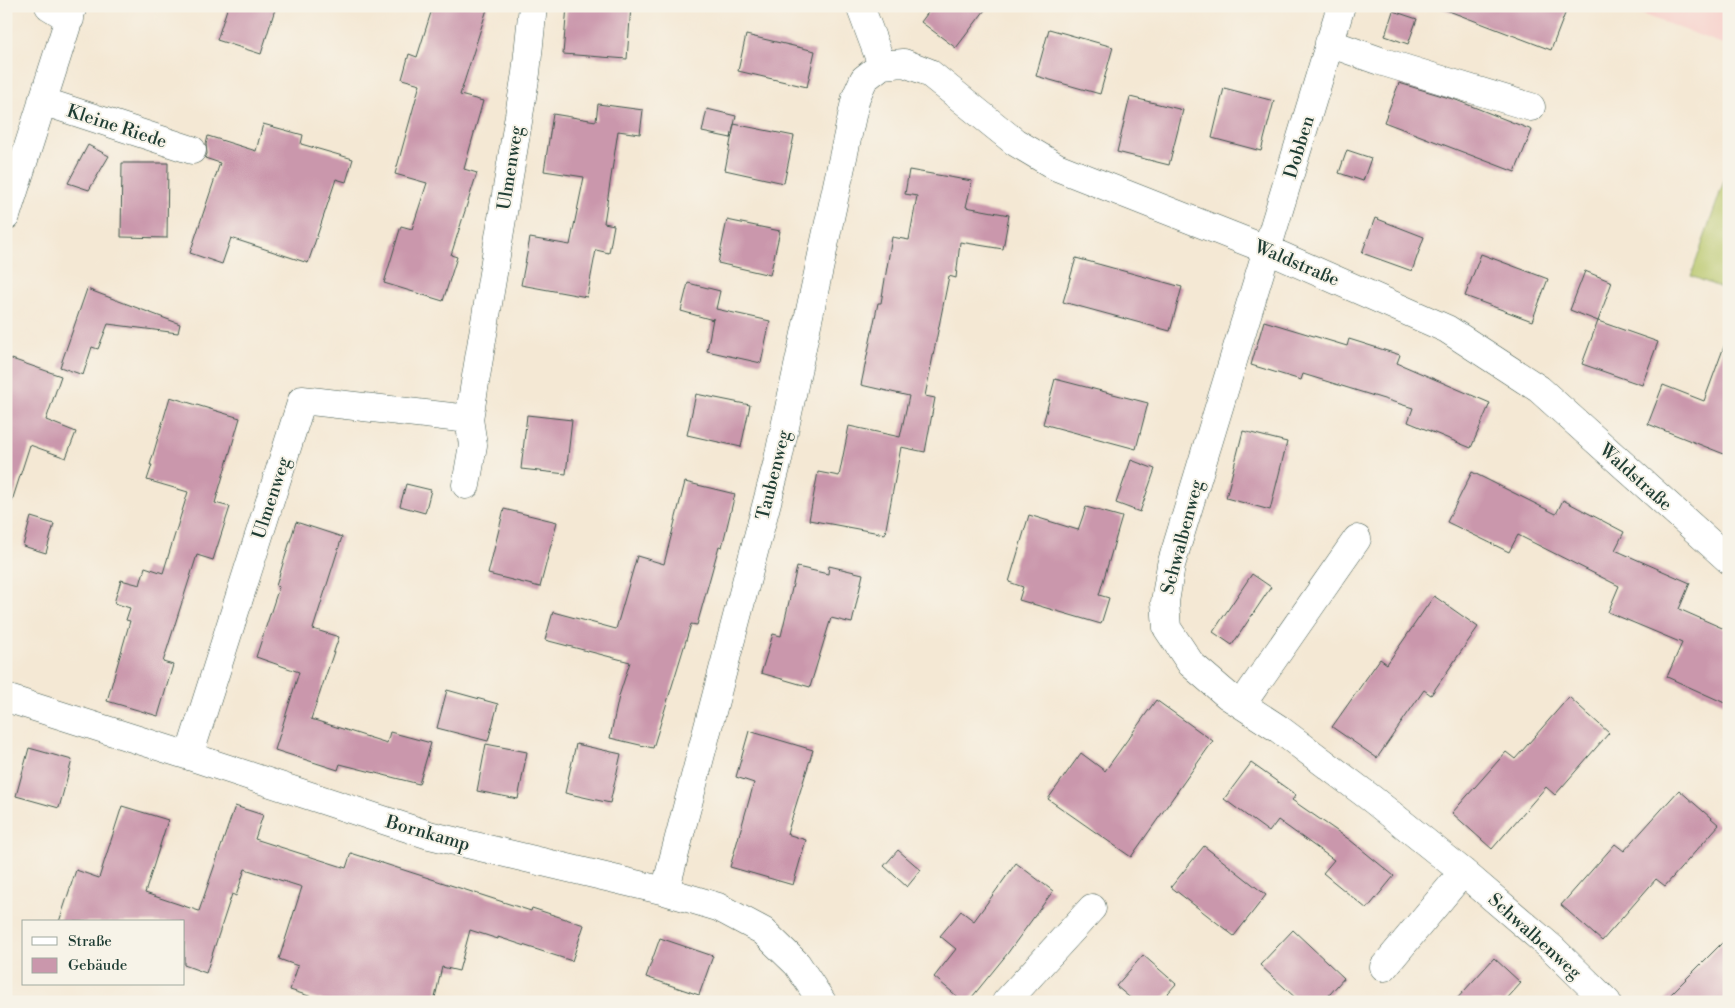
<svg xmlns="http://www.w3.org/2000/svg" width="1735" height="1008" viewBox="0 0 1735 1008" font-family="'Libre Bodoni',serif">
	<rect width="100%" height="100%" fill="#f7f3e8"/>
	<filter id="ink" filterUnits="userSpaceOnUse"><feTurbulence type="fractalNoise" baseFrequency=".02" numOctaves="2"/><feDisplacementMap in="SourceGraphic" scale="10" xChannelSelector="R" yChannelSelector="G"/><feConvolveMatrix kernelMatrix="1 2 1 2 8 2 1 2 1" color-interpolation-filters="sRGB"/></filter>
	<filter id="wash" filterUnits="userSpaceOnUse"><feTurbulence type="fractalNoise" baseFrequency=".0096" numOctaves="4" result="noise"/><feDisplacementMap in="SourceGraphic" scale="20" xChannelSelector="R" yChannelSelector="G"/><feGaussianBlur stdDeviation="1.12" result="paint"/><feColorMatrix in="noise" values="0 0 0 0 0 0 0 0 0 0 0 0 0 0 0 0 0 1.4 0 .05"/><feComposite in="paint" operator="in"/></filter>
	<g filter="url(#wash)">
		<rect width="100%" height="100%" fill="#f4e8d4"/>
		<path fill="#f7d0cb" d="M1620 6H1729V44L1728 46Z"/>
		<path fill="#b7c669" stroke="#6b824e" d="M1729 167V291L1691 276Z"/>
		<g id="blocks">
			<path fill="#ca97ac" d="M228 6H276L261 54 217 40Z
				M433 6H488L460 95 483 101 464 169 477 173 451 255 457 257 443 301 384 283 401 226 412 229 427 183 395 174 420 84 402 79 409 54 417 57Z
				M567 6H631L627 59 563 54Z
				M933 6H988L956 48 921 22Z
				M1442 6H1568L1551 50 1441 8Z
				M1393 11 1417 19 1408 44 1385 36Z
				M1049 29 1113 47 1100 94 1036 76Z
				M746 35 815 51 807 87 738 71Z
				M1399 83 1456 100 1532 130 1515 172 1384 122Z
				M1224 88 1274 101 1261 151 1212 138Z
				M1130 97 1183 110 1169 165 1117 152Z
				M598 104 643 110 640 134 618 131 604 223 614 225 609 253 596 250 587 297 521 285 530 238 570 245 584 177 544 171 553 114 596 121Z
				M707 109 736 116 731 138 702 132Z
				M263 124 303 135 301 144 353 159 346 182 336 179 308 263 231 238 222 264 190 253 220 163 205 158 207 154 206 144 208 136 256 151Z
				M734 124 794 136 784 183 725 170Z
				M88 145 109 156 89 190 68 183Z
				M1347 150 1371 158 1363 181 1339 173Z
				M122 163H168L167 238 121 237Z
				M909 170 972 181 966 207 1009 215 1003 249 960 242 956 278 949 276 925 396 935 398 925 452 901 447 885 534 809 520 818 472 839 476 849 426 900 437 909 396 861 385 878 303H881L892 237 909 240 917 196 905 194Z
				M1375 218 1424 237 1412 271 1362 253Z
				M727 220 780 231 770 275 718 263Z
				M1481 254 1548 279 1532 321 1465 296Z
				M1076 258 1182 287 1170 331 1063 302Z
				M1585 271 1612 282 1598 321 1658 342 1642 385 1582 364 1598 321 1570 310Z
				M688 283 720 291 716 309 770 321 761 363 707 351 713 318V320L681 311Z
				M87 289 180 324 178 333 108 324 98 349 92 347 83 375 60 367Z
				M1264 321 1347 346 1349 339 1400 355 1397 363 1490 403 1471 448 1408 422 1413 408 1303 374 1301 380 1251 365Z
				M1726 341H1729V456L1648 424 1663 385 1704 401Z
				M6 357 61 376 46 420 76 432 66 458 30 445 11 504 6 503Z
				M1055 379 1148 403 1136 449 1043 424Z
				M696 394 750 405 741 447 687 435Z
				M170 397 240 418 215 503 230 507 213 560 197 555 163 662 173 665 158 716 107 701 130 621 126 620 130 608 114 603 121 580 140 585 145 567 163 573 188 492 147 480 152 465H150Z
				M527 415 572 420 566 474 521 469Z
				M1243 431 1287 442 1270 510 1226 498Z
				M1131 460 1155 469 1140 512 1116 503Z
				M1472 472 1556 514 1563 500 1624 532 1615 550 1690 583 1679 609 1729 631V705L1667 677 1682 643 1608 612 1619 586 1518 535 1509 552 1447 522Z
				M685 482 735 494 722 547 719 546 697 625 691 624 653 748 610 738 619 696 630 662 545 640 553 612 616 629 637 556 664 564Z
				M406 484 431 490 425 513 400 506Z
				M1086 507 1122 517 1099 595 1109 598 1101 624 1019 600 1023 587 1009 582 1029 515 1078 530Z
				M504 509 557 522 540 587 488 574Z
				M31 517 54 524 46 553 23 546Z
				M296 522 342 537 313 629 339 637 311 719 387 743 390 732 431 743 419 784 340 764 338 770 275 750 299 672 256 657 279 587 276 586Z
				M829 566 863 574 852 623 831 618 810 687 761 673 773 634 781 636 797 567 828 574Z
				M1252 574 1271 587 1232 645 1213 632Z
				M1434 596 1478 627 1431 695 1424 690 1377 758 1332 727 1380 659 1387 664Z
				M447 690 498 704 488 741 437 728Z
				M1569 697 1609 733 1555 795 1546 787 1492 849 1452 813 1506 752 1515 759Z
				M1156 700 1213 741 1131 857 1048 799 1081 753 1105 771Z
				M749 731 813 750 787 834 806 840 793 885 730 867 754 783 736 777Z
				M486 744 527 752 518 799 477 791Z
				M576 744 621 754 610 803 565 793Z
				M29 748 72 760 59 808 16 796Z
				M1251 763 1296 795 1292 800 1350 840 1394 876 1367 909 1323 873 1334 860 1278 820 1269 832 1224 799Z
				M1679 790 1719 825 1665 886 1656 879 1602 941 1561 905 1615 844 1624 851Z
				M122 806 168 820 145 893 199 911 235 806 263 815 255 839 346 868 351 853 531 911 532 908 584 925 572 961 498 937V939L470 930 459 971 442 967 434 1002H328L290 990 298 966 279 959 302 887 245 869 236 896 232 894 206 973 184 965V922H59L76 870 99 878Z
				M1204 846 1266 895 1234 936 1171 887Z
				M898 850 921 870 907 887 884 866Z
				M1016 863 1053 891 1007 954 968 1002H964L934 977 956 949 940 936 961 911 974 921Z
				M1293 930 1344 978 1323 1002H1300L1260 965Z
				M1729 936V1002H1663Z
				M660 938 713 956 699 995 646 977Z
				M1143 955 1176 984 1160 1002H1135L1116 986Z
				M1494 958 1521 983 1504 1002H1454Z"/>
		</g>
	</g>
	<g filter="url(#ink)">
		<use href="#blocks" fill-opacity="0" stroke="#3f574c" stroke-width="1"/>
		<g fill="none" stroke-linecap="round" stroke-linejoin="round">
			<defs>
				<path id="minor" d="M49 6 70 19
					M860 6 882 65
					M1341 6 1171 565 1165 602 1167 628 1191 664 1227 695 1279 729 1372 799 1463 872 1554 950 1607 1002
					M1329 43 1380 61 1531 107
					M882 65 904 63 928 72 1015 142 1057 167 1268 250 1447 329 1539 389 1729 560
					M42 101 192 150
					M6 216 73 6
					M466 485 473 445 469 419
					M6 698 189 756 429 835 665 891 718 907 763 931 797 964 822 1002
					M1242 704 1357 539
					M189 756 302 400 469 419 526 73 533 6
					M665 891 777 464 856 97 864 79 882 65
					M1384 967 1463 872
					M1006 1002 1092 908"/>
			</defs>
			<use href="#minor" stroke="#3f574c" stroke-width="29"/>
			<use href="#minor" stroke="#fff" stroke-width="28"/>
		</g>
	</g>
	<g text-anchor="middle" stroke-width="4" stroke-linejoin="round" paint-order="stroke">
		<g font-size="18" fill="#1f3d34" stroke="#f7f3e8">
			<text transform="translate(117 126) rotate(18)" y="6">Kleine Riede</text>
			<text transform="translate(1299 147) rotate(-73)" y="6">Dobben</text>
			<text transform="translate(510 168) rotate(-81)" y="6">Ulmenweg</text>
			<text transform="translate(1297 263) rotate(23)" y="6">Waldstraße</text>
			<text transform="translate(773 475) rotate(-76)" y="6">Taubenweg</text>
			<text transform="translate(1636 477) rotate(42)" y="6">Waldstraße</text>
			<text transform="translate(271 498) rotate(-72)" y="6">Ulmenweg</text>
			<text transform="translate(1182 537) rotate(-75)" y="6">Schwalbenweg</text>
			<text transform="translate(428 833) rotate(16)" y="6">Bornkamp</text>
			<text transform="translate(1535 936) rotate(42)" y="6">Schwalbenweg</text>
		</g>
	</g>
	<rect width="1735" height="1008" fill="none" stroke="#f7f3e8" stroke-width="25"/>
	<rect x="22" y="920" width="162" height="65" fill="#f7f3e8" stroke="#a1aaa0"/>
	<rect x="32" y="937" width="25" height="8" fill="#ffffff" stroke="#a1aaa0"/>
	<text x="68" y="946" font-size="15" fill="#1f3d34">Straße</text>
	<rect x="32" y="958" width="25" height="15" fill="#ca97ac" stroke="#a1aaa0"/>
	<text x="68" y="970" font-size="15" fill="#1f3d34">Gebäude</text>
</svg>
